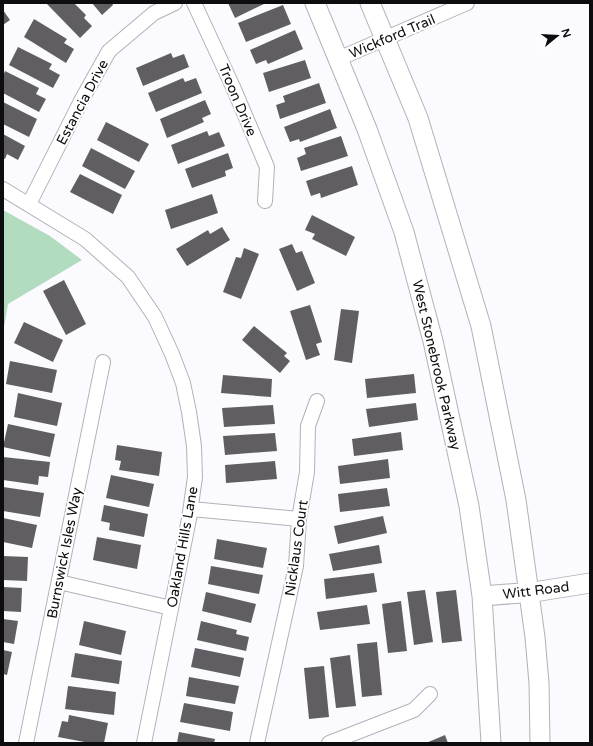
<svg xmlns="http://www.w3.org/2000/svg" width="593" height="746" viewBox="0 0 593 746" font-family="'Varela Round',sans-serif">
	<rect width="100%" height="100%" fill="#fbfaff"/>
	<path fill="#b2dcc0" d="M3 210 50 236 82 260 8 304 3 333Z"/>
	<path fill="#605e62" d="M46 3H74L86 15 84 18 92 26 80 38Z
		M92 3H112L113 5 102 15Z
		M228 3H266L235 18Z
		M283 5 291 24 246 42 238 23Z
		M3 10 10 20 3 25Z
		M34 19 67 39 64 43 74 49 66 63 24 37Z
		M295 30 303 49 268 64 266 60 256 64 250 50Z
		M18 47 52 64 49 69 60 75 53 88 9 65Z
		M171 53 173 58 184 54 189 67 143 86 136 68Z
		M305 60 311 78 269 92 263 73Z
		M5 71 39 88 36 94 46 99 39 112 3 93V76Z
		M183 78 185 82 196 78 202 93 156 112 148 93Z
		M319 83 326 103 280 119 276 105 285 102 283 96Z
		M205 100 211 114 202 118 204 122 167 138 160 119Z
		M3 102 37 119 29 137 3 124Z
		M330 109 337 128 300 142 299 139 290 142 284 127Z
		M106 122 149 144 139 162 97 140Z
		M207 131 209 136 219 132 225 146 178 164 171 145Z
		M3 134 25 146 18 160 7 154 5 159 3 158Z
		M341 136 348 156 301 171 297 158 306 154 304 148Z
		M91 148 135 171 125 189 82 166Z
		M228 153 233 168 225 171 226 176 192 188 185 169Z
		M352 166 358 185 321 198 320 193 311 196 306 181Z
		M80 174 122 195 113 214 70 192Z
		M212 194 218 213 171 229 165 210Z
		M312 215 355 237 346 256 312 239 315 234 305 230Z
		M222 227 230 240 187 266 176 249 208 230 210 234Z
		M292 244 296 253 302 251 315 283 297 291 279 249Z
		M244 248 259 254 241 299 223 292 236 257 241 258Z
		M64 280 86 324 66 335 43 291Z
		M310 305 322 342 316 344 320 355 306 360 290 311Z
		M341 309 359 311 352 363 334 360Z
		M24 322 63 340 53 362 14 343Z
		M254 326 287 353 284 356 290 361 280 373 242 340Z
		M10 361 57 370 52 393 6 384Z
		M414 374 416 393 367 398 365 379Z
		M223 375 272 379 271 397 221 393Z
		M18 393 62 403 57 426 14 417Z
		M416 403 418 420 369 427 366 409Z
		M273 405 275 424 224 427 222 408Z
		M8 424 55 434 50 457 3 447Z
		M401 432 403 450 354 456 352 439Z
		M275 433 277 451 225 455 223 436Z
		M117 445 162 452 159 476 119 470 121 461 115 460Z
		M3 457 50 462 48 477 39 476 38 485 3 480Z
		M388 459 390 478 340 484 338 466Z
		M275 461 277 479 226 483 225 465Z
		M111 475 154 484 149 507 106 498Z
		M3 487 44 493 40 517 3 511Z
		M387 488 390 506 340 512 338 494Z
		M104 505 148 514 144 537 109 530 110 523 101 521Z
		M383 516 387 533 338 544 334 526Z
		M3 518 37 525 32 548 3 542Z
		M97 537 141 545 137 569 93 560Z
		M217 539 267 548 263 568 214 559Z
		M379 545 382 563 333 571 329 554Z
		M3 556 28 557 27 581 3 580Z
		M211 566 263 575 259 594 208 584Z
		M374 573 377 592 326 599 324 579Z
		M3 587 22 588 21 612 3 611Z
		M425 590 433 642 414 645 407 592Z
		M456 590 462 641 442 643 436 592Z
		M206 592 256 604 251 623 202 611Z
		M401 601 407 651 388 653 382 604Z
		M367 605 370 624 320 630 317 612Z
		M3 619 18 621 14 644 3 642Z
		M84 621 126 631 121 655 79 645Z
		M201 621 237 630 236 634 249 637 246 651 197 640Z
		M377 642 382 695 362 697 357 644Z
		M195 648 244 658 240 677 191 667Z
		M3 650 12 652 7 675 3 674Z
		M75 653 122 661 119 684 71 677Z
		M350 655 356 706 336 708 330 658Z
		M324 666 329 717 309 719 304 668Z
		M189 677 239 686 235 704 186 696Z
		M68 686 116 692 114 715 65 709Z
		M184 703 233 712 230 731 180 722Z
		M69 715 108 723 104 743H90L58 737 62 721 68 722Z
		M179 732 215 739 214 743H177Z
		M445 735 448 743H426Z"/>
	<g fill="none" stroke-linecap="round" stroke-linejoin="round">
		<defs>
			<path id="street" d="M194 3 233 87 267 167 265 201
				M338 59 467 3
				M3 189 85 239 128 277 155 317 172 354 183 383 189 412 194 446 195 477 189 519 144 743
				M29 204 81 101 109 51 154 13 175 3
				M191 509 299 519
				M59 582 171 608
				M26 743 103 362
				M257 743 296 566 299 519 307 472 308 426 317 401
				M329 743 414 710 430 694"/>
			<path id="secondary" d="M315 3 367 129 404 232 433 341 469 506 482 596 491 743
				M370 3 418 118 481 326 516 500 535 637 539 683 540 743
				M482 596 534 592 590 583"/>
		</defs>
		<use href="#street" stroke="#b2b1b6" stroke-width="16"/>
		<use href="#secondary" stroke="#b2b1b6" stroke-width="21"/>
		<use href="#street" stroke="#fff" stroke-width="14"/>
		<use href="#secondary" stroke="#fff" stroke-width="19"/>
	</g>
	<g text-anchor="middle" stroke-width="4" stroke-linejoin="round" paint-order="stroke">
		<g font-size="14" fill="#0d0d0f" stroke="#fff">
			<text transform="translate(392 36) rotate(-23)" y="5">Wickford Trail</text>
			<text transform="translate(238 100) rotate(67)" y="5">Troon Drive</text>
			<text transform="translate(82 102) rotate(-62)" y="5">Estancia Drive</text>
			<text transform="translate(437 365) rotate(77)" y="5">West Stonebrook Parkway</text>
			<text transform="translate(182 547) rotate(-80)" y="5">Oakland Hills Lane</text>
			<text transform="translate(296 548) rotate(-82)" y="5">Nicklaus Court</text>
			<text transform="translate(64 553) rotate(-79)" y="5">Burnswick Isles Way</text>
			<text transform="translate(536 590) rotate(-7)" y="5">Witt Road</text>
		</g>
	</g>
	<rect width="593" height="746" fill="none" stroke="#0d0d0f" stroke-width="8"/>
	<g transform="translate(557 36) rotate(72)" stroke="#ffffff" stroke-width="3" paint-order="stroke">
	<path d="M0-3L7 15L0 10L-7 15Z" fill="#0d0d0f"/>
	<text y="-6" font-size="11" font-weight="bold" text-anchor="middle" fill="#0d0d0f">N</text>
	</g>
</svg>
